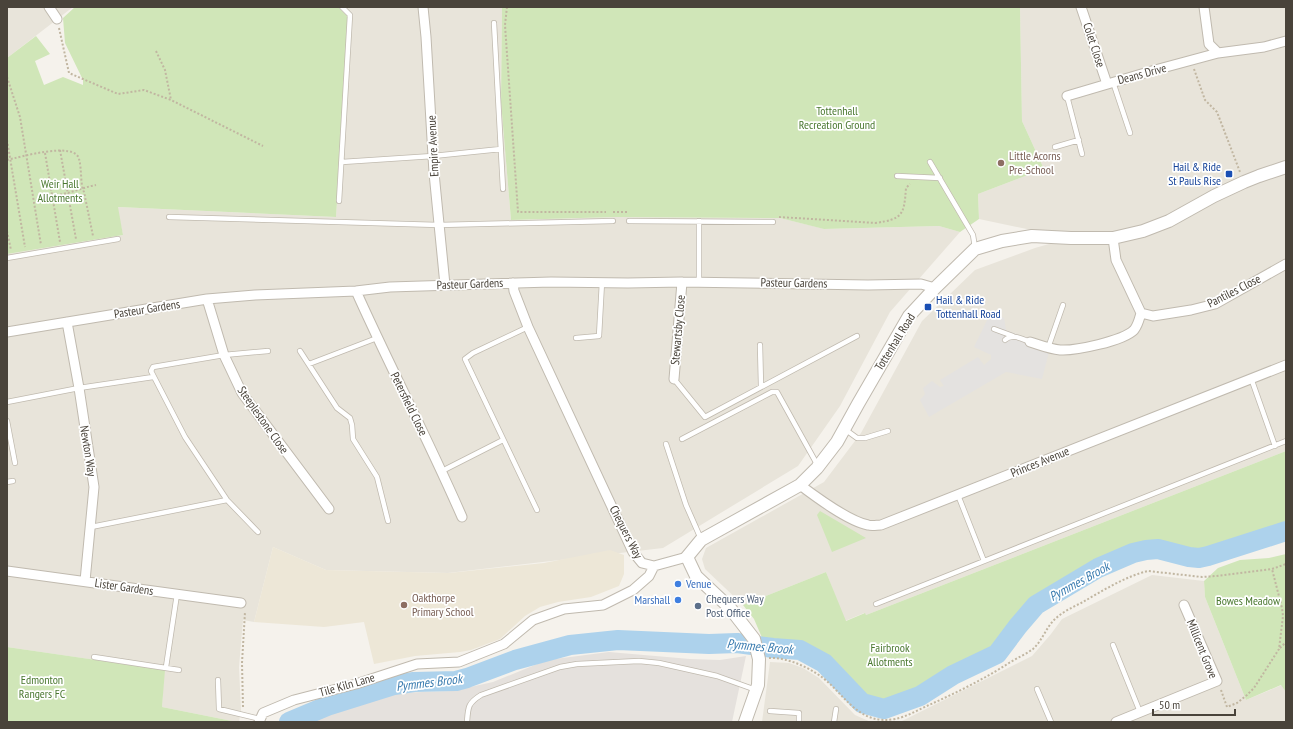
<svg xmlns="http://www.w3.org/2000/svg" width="1293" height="729" viewBox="0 0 1293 729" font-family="'PT Sans Narrow',sans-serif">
	<rect width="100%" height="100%" fill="#f5f2ec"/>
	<path fill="#e8e4da" d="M7 7H73L7 58Z
		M339 7H502L501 102 511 220 615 217 780 218 825 229 939 226 960 232 890 312 840 406 798 466 663 548 448 573 326 570 273 547 254 622 243 620 239 667 241 710 239 722H237L162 707 164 670 7 647V254L123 235 117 207 336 217 349 18Z
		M1020 7H1286V451L866 615 864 613 845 621 826 572 743 605 705 569 702 559 706 548 824 482 861 433 922 321 975 270 1035 248 1070 238 979 219 978 194 1044 169 1022 121Z
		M1152 575 1204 581 1205 597 1246 700 1282 685 1286 692V722H900L1032 656 1051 634 1062 619Z
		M770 662 789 663 803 668 819 678 855 715 871 722H762Z"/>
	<path fill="#e5e1dd" d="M609 652 690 659 720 660 746 656 732 722H307L366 697 393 693 452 691 493 682 547 660Z"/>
	<path fill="#ede7d7" d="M273 547 326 570 449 573 544 563 610 550 624 555V574L619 586 591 597 558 602 540 607 525 616 500 639 471 650 460 652 415 656 374 664 364 622 324 627 254 622Z"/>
	<path fill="#d0e6b8" d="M75 7H338L349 18 336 217 118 207 123 235 7 254V58L36 36 50 54 35 61 44 85 63 77 83 85V80L65 43 63 18Z
		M502 7H1020L1022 121 1044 169 978 194 979 219 960 232 939 226 824 229 780 218 615 217 511 220 501 102Z
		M1286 451V525L1199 553 1159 545H1145L1099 562 1030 604 996 649 901 702C869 708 866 700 848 677 841 668 831 662 821 657 803 647 783 644 763 640L754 619 743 605 826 572 846 621 865 613 866 615Z
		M820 511 866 538 832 552 817 515Z
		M1286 554V692L1281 685 1246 700 1205 597 1204 581 1218 568 1240 560 1269 558Z
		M7 647 165 670 162 707 237 722H7Z"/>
	<path fill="#e4e2e0" d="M991 312 1004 318 1006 330 1027 338 1030 348 1049 352 1042 379 1006 372 929 417 920 400 925 394 923 388 932 381 940 387 944 386 940 380 978 357 984 365 991 359V355L974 347Z"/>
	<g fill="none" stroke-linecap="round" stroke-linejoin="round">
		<path stroke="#add2ec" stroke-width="20" d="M289 722 327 706 394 685 414 682 456 681 467 678 515 660 570 645 618 640 709 644 737 643 773 648 800 650 824 663 862 703 884 709 920 696 953 675 997 654 1018 626 1036 605 1098 568 1133 553 1146 550 1158 549 1189 557 1199 558 1208 556 1286 531"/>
		<defs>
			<path id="service" d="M494 23 503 189
				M1113 82 1130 133
				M1067 96 1082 154
				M1055 147 1079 140
				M342 162 433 156 501 149
				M930 162 973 235 975 248
				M897 176 940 178
				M339 201 350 15 342 7
				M169 217 439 225 613 221
				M629 221 773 222
				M699 221V282
				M7 258 118 239
				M528 327 473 353 465 359 537 510
				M994 329 1013 336
				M576 338 599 336 602 282
				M1005 340C1012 333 1022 339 1030 342
				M760 345 761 386
				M1048 348 1063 305
				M300 351 337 408 350 418 352 425 353 439 377 477 388 521
				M309 364 377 338
				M1251 378 1275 446
				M674 379 705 417 857 336
				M7 402 79 388 153 377
				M7 421 15 463
				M846 430 857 438H865L888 431
				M682 439 772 392H777L818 466
				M666 444 686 505 701 539
				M442 471 503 440
				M7 482 13 481
				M958 495 984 561
				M91 527 227 500
				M258 532 227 500 185 437 151 371 153 367 224 355 268 351
				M876 604 1286 441
				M1113 645 1140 712
				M94 657 179 670
				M166 667 177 594
				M218 680 219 709 260 719
				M1037 689 1051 722
				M770 711 799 713V722
				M467 722C468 707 468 703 481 695L560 667 577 664 639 661 659 663 717 676 756 690
				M834 722 836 709"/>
			<path id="minor" d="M49 7 57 19
				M423 7 426 37 434 173 445 285
				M1081 7 1107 84
				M1204 7 1209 44 1218 53 1264 47 1286 41
				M1067 96 1155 70 1218 53
				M1113 238 1116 260 1141 313 1153 316 1191 310 1215 304 1286 264
				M513 283 514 291 528 327 633 552 642 563 654 566 687 557
				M356 291C390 367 429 441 462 517
				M207 299 224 355 242 393 329 509
				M67 322 79 388 94 487 85 581
				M7 332 207 299 255 295 356 291 390 287 551 282 628 283 682 282 868 285 921 284 935 288
				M1030 342C1040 345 1049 349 1060 350 1075 351 1123 341 1134 330 1138 325 1139 320 1141 313
				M674 379 682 282
				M800 485C816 497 848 521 868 525 872 526 877 525 881 525L1286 365
				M7 571 241 603
				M259 722 263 713 294 700 356 684 417 664 459 662 504 644 533 620 564 609 603 605 633 590 649 576 654 566
				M1116 722 1217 681 1184 605"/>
			<path id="tertiary" d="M745 722 758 685 759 659 754 639 730 608 696 576 687 557 701 540 800 485 817 468 837 442 858 404 909 316 935 288 975 249 1002 241 1032 236 1071 238H1113L1143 231 1169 221 1214 196 1244 182 1259 176 1286 167"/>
		</defs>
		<use href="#service" stroke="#c0baaf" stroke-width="6"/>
		<use href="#minor" stroke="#c0baaf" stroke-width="11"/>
		<use href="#tertiary" stroke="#c0baaf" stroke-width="14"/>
		<path stroke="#c1b6a1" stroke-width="2" stroke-dasharray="2 2" stroke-linecap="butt" d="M507 7 505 25 518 212H606
			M59 28 69 73 118 94 144 90 171 100 263 146
			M156 51 165 70 171 100
			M1194 69 1205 100 1217 112 1240 172
			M7 77 20 117 41 245
			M7 140 25 247
			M60 150 76 239
			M45 153 60 242
			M7 160C20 157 75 141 79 159 82 169 80 184 84 192L93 236
			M52 195C68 195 80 188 96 185
			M613 212H628
			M779 217 875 223C903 219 904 215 906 188L910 184
			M7 231 11 250
			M1280 648 1286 642
			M769 658C789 657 815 670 829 683 849 702 863 725 895 719 906 717 918 710 929 705 956 693 984 679 1009 663 1017 658 1026 654 1033 649 1042 641 1046 628 1054 620 1062 612 1073 607 1083 602 1102 591 1126 576 1148 571L1202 577 1216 576 1272 569 1286 564
			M1221 690 1227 707 1237 703 1247 695 1254 688 1279 649 1283 616 1282 608 1272 569
			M243 707 242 663 245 612"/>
		<use href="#service" stroke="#fff" stroke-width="4.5"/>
		<use href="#minor" stroke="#fff" stroke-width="9"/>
		<use href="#tertiary" stroke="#fff" stroke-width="12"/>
	</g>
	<g fill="#8d6e63" stroke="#fff" stroke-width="1.5">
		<circle cx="1001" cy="163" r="4"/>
		<circle cx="404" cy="605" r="4"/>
	</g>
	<g fill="#1a4fb4" stroke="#fff" stroke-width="1.5">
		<rect x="1225" y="170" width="8" height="8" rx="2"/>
		<rect x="924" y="303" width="8" height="8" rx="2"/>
	</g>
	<g fill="#3f7fe0" stroke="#fff" stroke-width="1.5">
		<circle cx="678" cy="584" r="4"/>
		<circle cx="678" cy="600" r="4"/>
	</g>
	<circle fill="#5c6f8a" stroke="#fff" stroke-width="1.5" cx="698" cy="606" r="4"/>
	<g text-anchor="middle" stroke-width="3.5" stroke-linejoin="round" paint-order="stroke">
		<g font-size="12" fill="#49433a" stroke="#fff">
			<text transform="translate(1094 45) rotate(72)" y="4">Colet Close</text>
			<text transform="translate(1142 74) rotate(-15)" y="4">Deans Drive</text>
			<text transform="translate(433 146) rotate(-93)" y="4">Empire Avenue</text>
			<text transform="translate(794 283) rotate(1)" y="4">Pasteur Gardens</text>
			<text transform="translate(470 284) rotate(-2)" y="4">Pasteur Gardens</text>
			<text transform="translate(1234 291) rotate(-27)" y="4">Pantiles Close</text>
			<text transform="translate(147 309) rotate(-9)" y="4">Pasteur Gardens</text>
			<text transform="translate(678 330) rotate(-85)" y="4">Stewartsby Close</text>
			<text transform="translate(895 342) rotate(-58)" y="4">Tottenhall Road</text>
			<text transform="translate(409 404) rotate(64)" y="4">Petersfield Close</text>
			<text transform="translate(263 420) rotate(55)" y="4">Steeplestone Close</text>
			<text transform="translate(88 451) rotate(81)" y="4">Newton Way</text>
			<text transform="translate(1040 462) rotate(-22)" y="4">Princes Avenue</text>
			<text transform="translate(626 532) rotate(63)" y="4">Chequers Way</text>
			<text transform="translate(124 587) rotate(8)" y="4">Lister Gardens</text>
			<text transform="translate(1202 649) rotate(68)" y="4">Millicent Grove</text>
			<text transform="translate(347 685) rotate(-16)" y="4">Tile Kiln Lane</text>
		</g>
		<g font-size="12" fill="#4a7830" stroke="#fff">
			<text x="837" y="115">Tottenhall<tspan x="837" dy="14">Recreation Ground</tspan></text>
			<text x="60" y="188">Weir Hall<tspan x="60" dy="14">Allotments</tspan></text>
			<text x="1248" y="605">Bowes Meadow</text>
			<text x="890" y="652">Fairbrook<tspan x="890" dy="14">Allotments</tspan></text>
			<text x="42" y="684">Edmonton<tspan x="42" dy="14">Rangers FC</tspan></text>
		</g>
		<g font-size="12" fill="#785e54" stroke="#fff" text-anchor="start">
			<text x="1009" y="160">Little Acorns<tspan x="1009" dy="14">Pre-School</tspan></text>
			<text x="412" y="602">Oakthorpe<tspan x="412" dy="14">Primary School</tspan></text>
		</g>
		<g font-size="12" fill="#164399" stroke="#fff" text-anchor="end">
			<text x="1221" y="171">Hail &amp; Ride<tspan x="1221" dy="14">St Pauls Rise</tspan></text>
			<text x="936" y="304" text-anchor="start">Hail &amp; Ride<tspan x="936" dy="14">Tottenhall Road</tspan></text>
		</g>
		<g font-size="12" fill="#366cbe" stroke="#fff" text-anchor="start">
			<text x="686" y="588">Venue</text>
			<text x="670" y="604" text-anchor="end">Marshall</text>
		</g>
		<g font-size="12" fill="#4e5e75" stroke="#fff" text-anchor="start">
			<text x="706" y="603">Chequers Way<tspan x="706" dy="14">Post Office</tspan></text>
		</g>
		<g font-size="13" font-style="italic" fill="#397baf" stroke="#fff">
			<text transform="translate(1079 581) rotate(-29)" y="5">Pymmes Brook</text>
			<text transform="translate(760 646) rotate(5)" y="5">Pymmes Brook</text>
			<text transform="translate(429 682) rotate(-7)" y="5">Pymmes Brook</text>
		</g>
	</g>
	<rect width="1293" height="729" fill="none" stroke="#49433a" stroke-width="16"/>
	<path d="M1153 709v6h82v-6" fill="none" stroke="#49433a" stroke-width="2"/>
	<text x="1159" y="709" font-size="12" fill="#49433a" stroke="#ffffff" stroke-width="3" paint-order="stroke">50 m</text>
</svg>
